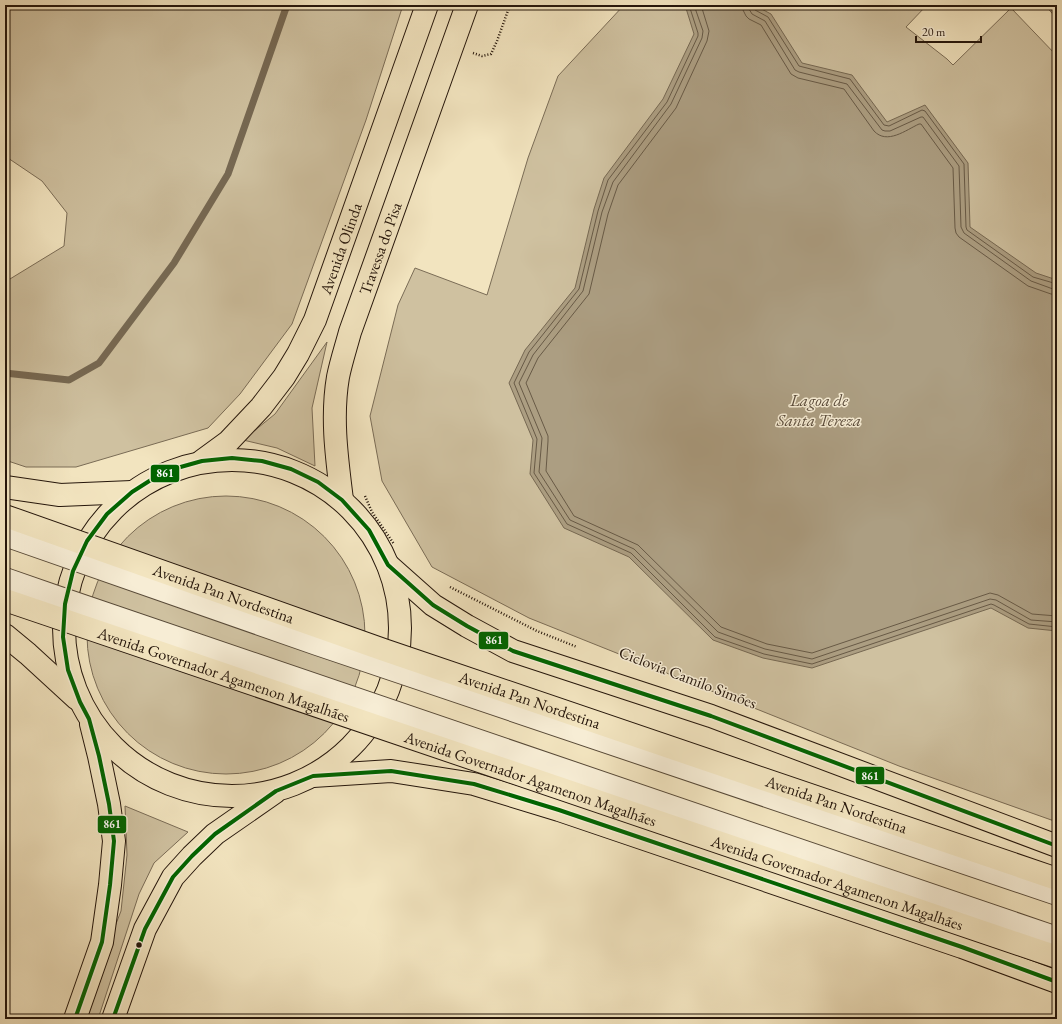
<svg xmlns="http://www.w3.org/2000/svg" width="1062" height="1024" viewBox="0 0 1062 1024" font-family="'EB Garamond',serif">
	<rect width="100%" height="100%" fill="#f2e4bf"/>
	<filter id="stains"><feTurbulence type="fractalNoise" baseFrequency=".005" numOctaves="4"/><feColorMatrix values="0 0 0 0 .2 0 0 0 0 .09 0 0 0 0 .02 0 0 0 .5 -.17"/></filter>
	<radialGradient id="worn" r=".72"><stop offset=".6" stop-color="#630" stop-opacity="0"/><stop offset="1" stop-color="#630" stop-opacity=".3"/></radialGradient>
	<path fill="#cfc1a0" stroke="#7a6c56" d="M5 5H403L366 120 292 324 240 394 208 428 76 467H26L5 460V282L64 246 67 213 42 181 5 156Z
		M624 5H927L906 27 947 59 953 65 1011 8 1057 56V822L899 766 529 618 432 567 382 481 370 416 398 305 415 268 487 295 528 158 558 76Z
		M1045 5H1057V19Z
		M327 342 312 408 315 466 277 448 243 440 275 414Z
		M87 635a139 139 0 1 1 278 0a139 139 0 1 1-278 0Z
		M125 806 188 832 154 863 139 894 98 1019H81L93 983 121 911 127 855Z"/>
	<path fill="#ac9e82" stroke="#766852" d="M685 5H754L771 14 802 63 852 75 887 122 925 105 968 163 970 227 1036 273 1057 280V631L1028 628 991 608 812 668 763 658 713 640 629 557 564 528 530 474 533 440 509 383 525 350 575 288 594 209 604 178 663 99 694 34Z"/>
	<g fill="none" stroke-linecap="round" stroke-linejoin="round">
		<path stroke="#685a46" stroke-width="1" d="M689 5 698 33V36L667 102 608 180 598 211 579 289 529 352 514 383 537 439 534 473 567 524 631 553 715 637 764 654 812 664 991 604 994 605 1029 624 1057 627
			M694 5 703 31 702 38 671 104 613 182 602 212 583 291 533 355 519 383 542 438 539 472 570 520 634 549 718 632 765 649 812 659 990 599 996 600 1031 620 1057 622
			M701 5 709 31 707 41 676 108 618 185 608 214 589 294 538 358 526 383 548 436V441L546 471 574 516 638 545 721 627 767 644 812 653 990 593 998 595 1032 614 1057 616
			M743 5V10L746 16 749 19 761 25 791 74 798 78 844 89 874 131C887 145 906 130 919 124H921L953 168 955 228 956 233 959 237 1028 286 1051 294 1057 295
			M749 5V9L752 14 765 21 795 70 799 72 847 84 882 130 885 131H890L921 117H923L959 166 961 227 964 233 1031 281 1053 289H1057
			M754 5 755 10 768 17 799 66 850 79 884 125 889 126 922 110 925 111 964 164 966 227 967 230 1033 277 1057 284"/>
		<path stroke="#766852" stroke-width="7" d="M5 373 69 380 99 363 174 263 228 174 287 5"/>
		<defs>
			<g id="major">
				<circle cx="232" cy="628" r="168"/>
				<path id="s1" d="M202 461 228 442 261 407 284 377 298 354 315 320 427 5"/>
				<path d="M5 487 60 495 132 492"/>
				<path id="s2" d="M342 500C337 459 331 418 338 377 341 362 346 347 350 332L467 5"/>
				<path d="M388 565 433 605 467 626 513 651 711 716 1057 846"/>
				<path d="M5 635 28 654 77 699"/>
				<path d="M313 776 391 771 474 784 559 810 962 947 1057 982"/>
				<path d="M75 1019 102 942 110 885 114 841 109 804 99 756 91 724"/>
				<path d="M113 1019 145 929 173 877 192 856 215 834 274 793"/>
			</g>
		</defs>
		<use href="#major" stroke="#25160b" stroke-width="24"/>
		<path stroke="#25160b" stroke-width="2.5" stroke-dasharray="1 2" stroke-linecap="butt" d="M473 53 482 56 491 54 497 41 510 5
			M365 496 372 512 394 544
			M450 587 537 631 577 647"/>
		<use href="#major" stroke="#f2e4bf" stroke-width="22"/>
		<defs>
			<path id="minor-bridge" d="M5 535 317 644 1057 894
				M5 579C355 700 706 818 1057 938"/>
			<g id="highway-bridge">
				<path id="s3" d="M5 516 384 650 1057 879"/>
				<path id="s4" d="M5 600 1057 957"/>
			</g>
		</defs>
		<use href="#minor-bridge" stroke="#584a38" stroke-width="24" stroke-linecap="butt"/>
		<use href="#highway-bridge" stroke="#25160b" stroke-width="24" stroke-linecap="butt"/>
		<use href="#minor-bridge" stroke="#f7edd5" stroke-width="22"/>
		<use href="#highway-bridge" stroke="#f2e4bf" stroke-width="22"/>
		<defs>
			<path id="bus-1" d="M75 1019 102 942 110 885 114 841 109 804 99 756 89 719 80 702 68 670 63 637 65 604 73 571 87 541 107 514 132 492 154 478 177 468 202 461 232 458 262 461 291 469 318 482 342 500 369 530 388 565 433 605 467 626 513 651 711 716 1057 846
				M113 1019 145 929 173 877 192 856 215 834 276 791 313 776 391 771 474 784 559 810 962 947 1057 982"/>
		</defs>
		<use href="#bus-1" stroke="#f7edd5" stroke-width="7"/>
		<use href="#bus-1" stroke="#006400" stroke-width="4"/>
	</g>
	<circle fill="#25160b" stroke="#f7edd5" stroke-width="1.5" cx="139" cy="945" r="3.5"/>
	<g text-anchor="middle" stroke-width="3" stroke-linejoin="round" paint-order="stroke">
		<g font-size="16" fill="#25160b" stroke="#f7edd5">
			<text dy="6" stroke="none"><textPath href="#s2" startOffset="259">Travessa do Pisa</textPath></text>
			<text dy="6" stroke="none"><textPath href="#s1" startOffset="259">Avenida Olinda</textPath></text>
			<text dy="6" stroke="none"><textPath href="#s3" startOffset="232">Avenida Pan Nordestina</textPath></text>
			<text dy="6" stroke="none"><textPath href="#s4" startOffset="231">Avenida Governador Agamenon Magalhães</textPath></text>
			<text transform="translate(688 677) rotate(21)" y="6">Ciclovia Camilo Simões</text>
			<text dy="6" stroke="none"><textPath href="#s3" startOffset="556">Avenida Pan Nordestina</textPath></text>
			<text dy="6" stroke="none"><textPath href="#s4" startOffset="555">Avenida Governador Agamenon Magalhães</textPath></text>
			<text dy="6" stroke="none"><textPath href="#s3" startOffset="880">Avenida Pan Nordestina</textPath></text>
			<text dy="6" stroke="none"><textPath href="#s4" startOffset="879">Avenida Governador Agamenon Magalhães</textPath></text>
		</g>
		<g font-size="17" font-style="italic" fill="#5b4c3b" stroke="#f7edd5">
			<text x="819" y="406">Lagoa de<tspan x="819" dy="20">Santa Tereza</tspan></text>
		</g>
	</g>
	<g stroke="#f7edd5" stroke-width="1.5">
		<rect x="150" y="464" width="30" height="19" rx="4" fill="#006400"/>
		<rect x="478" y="631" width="31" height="19" rx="4" fill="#006400"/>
		<rect x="855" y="766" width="30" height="19" rx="4" fill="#006400"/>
		<rect x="97" y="815" width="30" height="19" rx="4" fill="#006400"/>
	</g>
	<g font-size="11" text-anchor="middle" font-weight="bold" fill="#fff">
		<text x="165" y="477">861</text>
		<text x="494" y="644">861</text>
		<text x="870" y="780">861</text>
		<text x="112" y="828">861</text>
	</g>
	<rect width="1062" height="1024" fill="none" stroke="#f2e4bf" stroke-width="20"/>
	<rect x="6" y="6" width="1050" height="1012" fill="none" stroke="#25160b" stroke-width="2"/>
	<rect x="10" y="10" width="1042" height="1004" fill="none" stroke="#25160b"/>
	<path d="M916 36v6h65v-6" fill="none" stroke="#25160b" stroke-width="2"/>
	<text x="922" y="36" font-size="12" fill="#25160b" stroke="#f7edd5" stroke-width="3" paint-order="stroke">20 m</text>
	<rect width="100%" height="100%" filter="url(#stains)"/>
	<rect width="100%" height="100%" fill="url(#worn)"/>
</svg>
